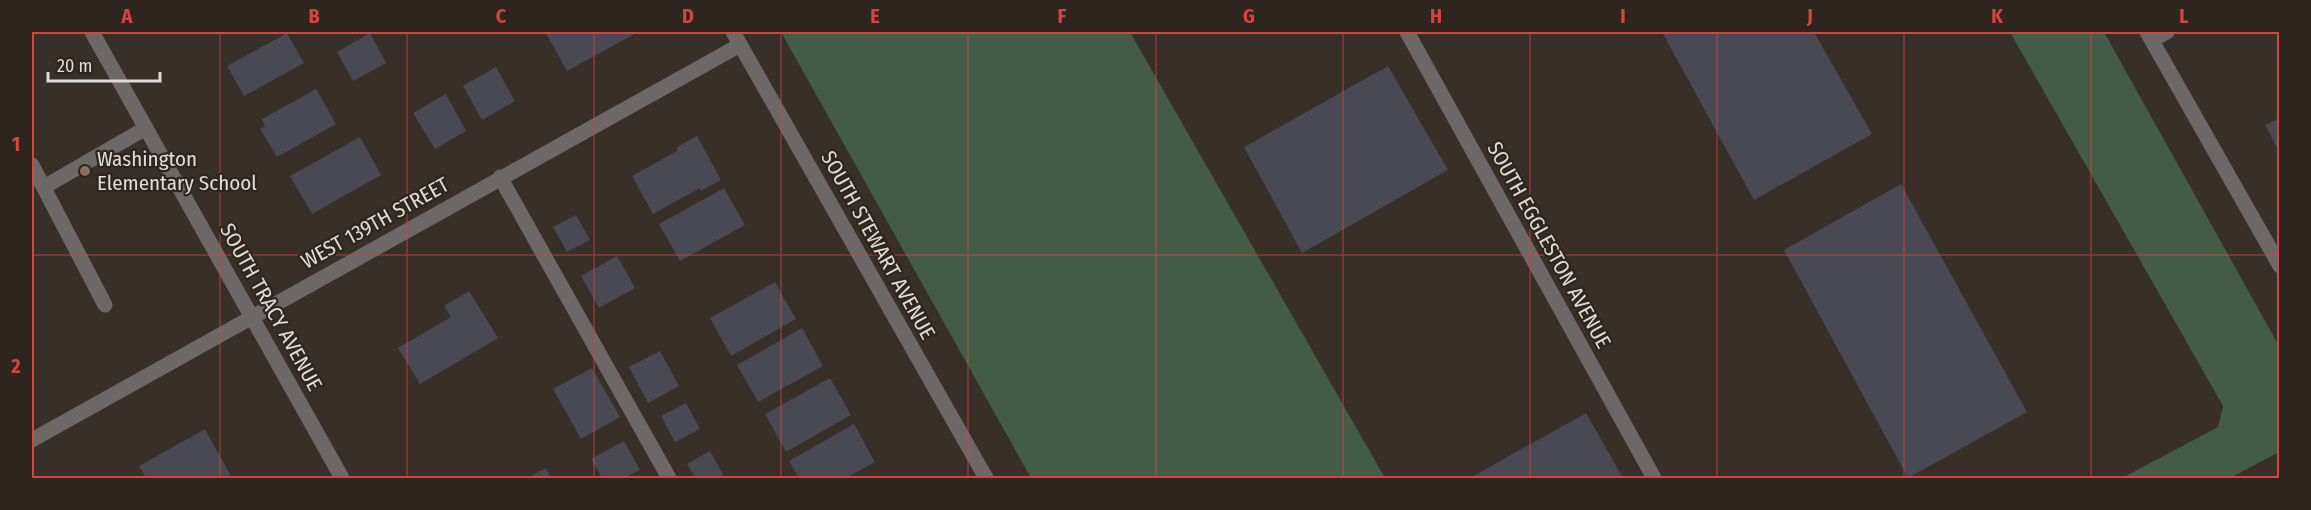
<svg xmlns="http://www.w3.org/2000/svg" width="2311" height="510" viewBox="0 0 2311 510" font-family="'Fira Sans Condensed',sans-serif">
	<rect width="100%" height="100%" fill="#372f28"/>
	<path fill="#435c46" d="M781 32H1130L1385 478H1031Z
		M2010 32H2104L2279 346V452L2230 478H2122L2218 427 2223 406Z"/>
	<path fill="#484953" d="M549 32H638L567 71 546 33Z
		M1662 32H1814L1872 134 1754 200Z
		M287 33 304 63 244 96 227 66Z
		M370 33 386 63 353 81 337 52Z
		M1388 66 1448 170 1302 253 1244 147Z
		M496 67 515 101 482 120 463 86Z
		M316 89 336 124 277 157 260 129 265 126 262 119Z
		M446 94 466 131 435 149 413 113Z
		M2280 118V153L2265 125Z
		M697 136 721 180 701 191 700 188 653 214 632 176 677 151V147Z
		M360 137 381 175 312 214 290 176Z
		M1901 184 2027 412 1908 478 1784 250Z
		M724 188 745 225 680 261 659 224Z
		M576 215 590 240 567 252 553 227Z
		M617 256 635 288 599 308 581 276Z
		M775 282 796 319 731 356 710 318Z
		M469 291 498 338 420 384 398 348 451 317 444 306Z
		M802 328 823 366 758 402 737 365Z
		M660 351 679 386 648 403 629 367Z
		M592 368 620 417 581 439 553 389Z
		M830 378 851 415 786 452 765 414Z
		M686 403 700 429 675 442 661 416Z
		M1586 413 1623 478H1470Z
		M854 424 875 462 846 478H799L789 461Z
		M205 429 232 478H146L139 466Z
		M624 441 640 470 624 478H602L591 459Z
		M710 451 725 478H695L687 464Z
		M546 468 551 478H527Z"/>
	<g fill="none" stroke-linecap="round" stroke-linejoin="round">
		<path stroke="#6d6767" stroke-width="15" d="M1407 32 1654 478
			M2147 32 2280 266
			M2152 40 2167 32
			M32 165 105 305
			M500 177 669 478
			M44 187 146 128"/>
		<path stroke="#6d6767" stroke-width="15" d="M92 32 342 478
			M733 32 986 478
			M32 440 740 45"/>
	</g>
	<path fill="none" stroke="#d84342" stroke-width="1.5" stroke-opacity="0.55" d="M220 32V478M407 32V478M594 32V478M781 32V478M968 32V478M1156 32V478M1343 32V478M1530 32V478M1717 32V478M1904 32V478M2091 32V478M32 255H2280"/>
	<circle fill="#8d6e63" stroke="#2d251e" stroke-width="2" cx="85" cy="171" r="6"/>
	<g text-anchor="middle" stroke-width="4.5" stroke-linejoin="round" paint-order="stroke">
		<g font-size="21" fill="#e0dbd6" stroke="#2d251e" text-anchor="start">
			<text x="97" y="166">Washington<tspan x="97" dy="24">Elementary School</tspan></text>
		</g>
		<g font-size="21" fill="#e0dbd6" stroke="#2d251e">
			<text transform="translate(375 223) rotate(-29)" y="7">WEST 139TH STREET</text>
			<text transform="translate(878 245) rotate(61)" y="7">SOUTH STEWART AVENUE</text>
			<text transform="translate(1549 245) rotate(61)" y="7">SOUTH EGGLESTON AVENUE</text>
			<text transform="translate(271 307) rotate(61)" y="7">SOUTH TRACY AVENUE</text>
		</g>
	</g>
	<rect width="2311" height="510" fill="none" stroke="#2d251e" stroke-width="66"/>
	<path d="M48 72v9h112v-9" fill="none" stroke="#e0dbd6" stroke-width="3"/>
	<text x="57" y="72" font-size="18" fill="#e0dbd6" stroke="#2d251e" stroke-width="4.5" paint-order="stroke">20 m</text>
	<rect x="33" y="33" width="2245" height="444" fill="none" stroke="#d84342" stroke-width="2"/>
	<g font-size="20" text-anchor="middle" font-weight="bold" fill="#d84342">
		<text x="127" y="23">A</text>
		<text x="314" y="23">B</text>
		<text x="501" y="23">C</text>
		<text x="688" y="23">D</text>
		<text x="875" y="23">E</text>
		<text x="1062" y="23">F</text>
		<text x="1249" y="23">G</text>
		<text x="1436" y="23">H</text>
		<text x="1623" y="23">I</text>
		<text x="1810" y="23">J</text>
		<text x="1997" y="23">K</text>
		<text x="2184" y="23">L</text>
		<text x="16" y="151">1</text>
		<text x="16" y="373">2</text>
	</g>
</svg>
